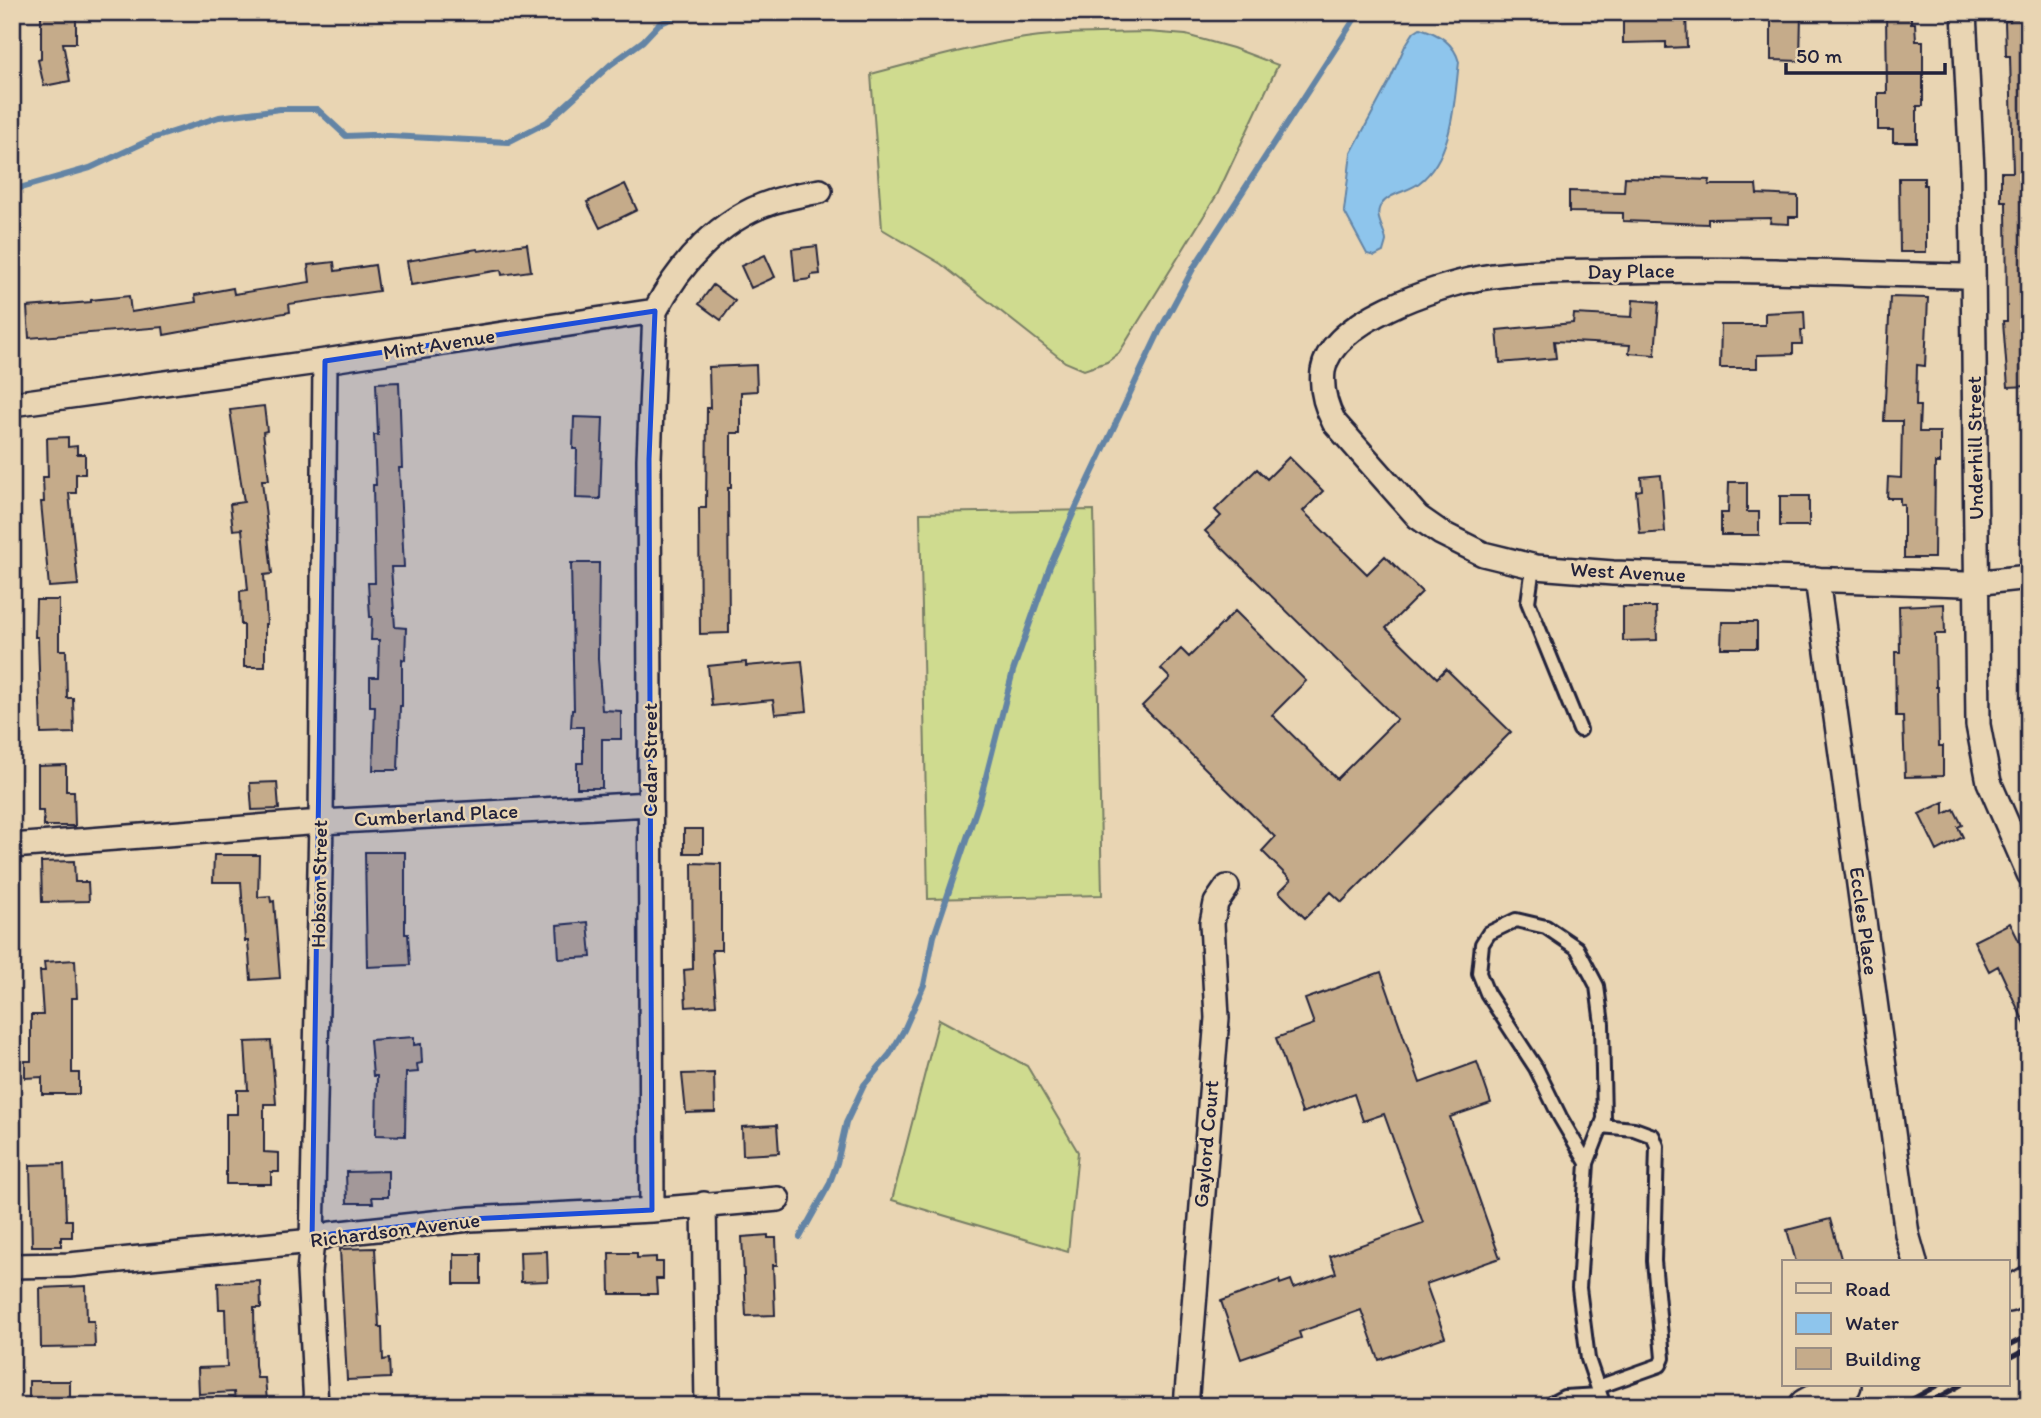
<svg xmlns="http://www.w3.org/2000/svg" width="2041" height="1418" viewBox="0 0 2041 1418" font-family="Itim,sans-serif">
	<rect width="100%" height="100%" fill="#e9d5b3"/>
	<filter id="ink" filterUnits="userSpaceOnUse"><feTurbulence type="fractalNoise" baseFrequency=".0143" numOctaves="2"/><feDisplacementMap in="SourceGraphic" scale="14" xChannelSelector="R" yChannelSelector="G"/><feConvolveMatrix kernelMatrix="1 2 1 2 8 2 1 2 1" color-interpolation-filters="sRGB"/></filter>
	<g filter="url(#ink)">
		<path fill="#cfdb8f" stroke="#787e65" stroke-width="2" d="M1148 32 1186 35 1233 48 1278 65 1218 193 1119 353 1107 362 1084 370 1065 362 941 264 882 229 871 74C918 62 965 48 1013 40 1056 32 1103 33 1148 32Z
			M1094 510 1102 895 928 899 920 513Z
			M939 1019 1027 1066 1078 1152 1068 1252 892 1200Z"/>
		<path fill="#8ec5ec" stroke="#6384a5" stroke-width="2" d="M1420 28C1439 34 1454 43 1459 62 1454 103 1453 157 1419 183 1408 192 1389 193 1381 205 1373 216 1385 229 1386 241 1386 242 1383 251 1383 252L1375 256 1367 254 1344 211 1351 153 1390 80 1405 46 1414 32Z"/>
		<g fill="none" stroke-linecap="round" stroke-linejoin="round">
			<path stroke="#6384a5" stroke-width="6" d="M913 12H975
				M13 190 90 168 154 138 219 117 280 109H317L346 136 371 135 508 142 547 122 610 65 643 41 659 24 687 12
				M800 1237 829 1185 837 1163 846 1123 864 1085 890 1054 904 1030 924 985 934 936 981 796 1013 671 1050 566 1077 505 1160 330 1194 267 1359 12"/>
		</g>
		<path fill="#c5ab8a" stroke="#22223b" stroke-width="2" d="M1623 12H1686L1687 47 1666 48V42L1623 43Z
			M1771 12H1801L1800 61 1771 60Z
			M1886 12H1911V23H1915L1916 41H1923V106H1917V142H1893V130H1878V93H1887Z
			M41 13H76V43H63L70 81 44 86 38 60 41 59Z
			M2029 17V386L2008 387 2003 321H2007L2006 201H2001V172H2013L2010 56H2006L2005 21H2010L2009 18Z
			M1625 177 1710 180 1709 185H1756L1757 194 1798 196V217H1789V224L1770 223 1771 218 1708 219V224L1623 221V213L1569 212V191L1624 192Z
			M1899 178H1924V185H1926V252H1900Z
			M625 184 637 210 600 228 587 202Z
			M527 244 531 271 502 275 501 270 411 285 407 261 477 249 478 251Z
			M817 246 820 274 811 275V279L795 281 792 249Z
			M765 255 775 277 751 288 741 266Z
			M334 262 335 271 375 265 379 291 289 304 290 312 164 335 163 327 29 338 27 307 91 302V300L129 296 131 312 196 302 195 295 233 288 234 294 310 282 308 265Z
			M713 285 735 301 721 320 699 304Z
			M1890 297 1928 298 1925 366 1917 365 1916 406H1920L1919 432H1940V463H1935L1934 558H1904V505L1900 504V498H1887L1888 477 1901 478 1902 421H1884Z
			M1633 300 1659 302 1655 355 1629 353 1630 345 1554 341 1556 358 1500 363 1497 330 1573 323 1574 314 1632 317Z
			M1804 311 1805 330H1801L1802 344H1793V354L1757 355V368H1720L1721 325H1765V313Z
			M756 365 757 391 741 392V433H731V488H728L729 633 700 634 699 508H706L707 408H710L709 367Z
			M399 382 402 468H399L404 567H391L395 627 406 628 405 660 402 659V706H400L398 770H373L375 706H370V677H378L379 640H371L372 617H370L368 583H375L373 485H376L374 435H378L376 383Z
			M264 406 267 431 263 432 269 480H262L272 574 264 575 267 624H265V667H244V625H241L240 591 248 590 242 529 233 530 230 504 244 502 230 410Z
			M574 417 603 418 600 499 576 498 577 449H573Z
			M68 437V447L77 446V454H85V474H76V493H69L78 585 49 587 41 502H44L43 477H48L47 438Z
			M1289 457 1323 491 1303 511 1367 574 1385 556 1422 592 1386 628 1437 678 1446 669 1511 732 1342 902 1331 892 1305 918 1279 892 1291 880 1262 851 1275 837 1142 706 1170 678 1161 669 1181 649 1189 657 1235 611 1306 681 1272 715 1337 779 1397 719 1205 531 1221 516 1215 510 1257 469 1267 479Z
			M1661 475 1665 532 1640 534 1636 491 1642 490 1641 477Z
			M1729 482H1747V512H1759V535H1721V513H1728Z
			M1780 496H1809V526H1780Z
			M571 563H599L598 659 602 710 621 711V739H602V788H577V763H583V727H571L572 710H574Z
			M36 600H59V650H66L67 698H73L74 733 41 734 38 637H35Z
			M1944 604 1945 634H1935L1936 687H1938L1939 746H1943V776L1905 777 1903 716H1896L1895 652H1900L1899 606Z
			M1623 607H1656L1657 640 1623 641Z
			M1722 622H1757V648H1721Z
			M802 661 807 711 775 714 773 700 712 706 708 666 746 662V666Z
			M66 765V791H74L75 826H44L43 811H38V766Z
			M277 782 279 809 252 810 250 783Z
			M1944 802V814L1954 809 1962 825 1958 827 1963 837 1937 851 1919 814Z
			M684 829H703V853H684Z
			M365 852H405V934H408L410 965 367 967Z
			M214 855H259L258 897 270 896 271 902 274 901 280 978 251 980 248 941H245L241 882H213Z
			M74 861 75 882H88L89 901 42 902 41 862Z
			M692 863 721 864V950H712L716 1005 686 1007 684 970 693 969Z
			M588 922 591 957 559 959 557 925Z
			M2010 923 2029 961V1033L1998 966 1989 971 1974 941Z
			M75 960 77 998H72V1073H79V1094H42V1077L25 1078V1061H31V1015H43L40 971H45L44 962Z
			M1381 972 1420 1083 1477 1062 1491 1103 1450 1117 1500 1258 1426 1284 1445 1337 1379 1360 1361 1310 1299 1332 1301 1338 1241 1359 1221 1301 1279 1280 1280 1284 1291 1280 1294 1288 1336 1273 1330 1256 1423 1223 1384 1114 1363 1121 1354 1094 1302 1113 1276 1038 1314 1024 1305 999Z
			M414 1037V1045L421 1044 422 1063 417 1064 418 1072 406 1073 405 1136 376 1135 377 1076H373L370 1040Z
			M271 1041 276 1104H264V1152L279 1153V1172H271V1184H226V1114H237V1090H248L245 1042Z
			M714 1073 715 1112 686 1113 682 1074Z
			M777 1125 779 1153 743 1155 742 1127Z
			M64 1164 66 1220H72V1237H61V1246H32L30 1165Z
			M388 1171V1197H372L373 1203H347L346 1172Z
			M1830 1219 1842 1262H1796L1787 1230Z
			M768 1235V1238H776L777 1265H773L775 1315 746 1316 742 1237Z
			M375 1248 379 1327H382L383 1360 389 1359 390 1378 347 1380 340 1249Z
			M547 1251 548 1281 521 1282 520 1252Z
			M609 1253H637V1258L656 1257V1262H663V1279H656L657 1294H610Z
			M454 1254H481V1284H454Z
			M260 1281 261 1308H254L255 1365 257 1378H265L267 1401 235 1403 234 1392 199 1394 198 1368 227 1367 225 1309H219L218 1283Z
			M86 1286 87 1321H94L95 1347 41 1348 40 1288Z
			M29 1381H70V1406H35V1403L29 1404Z"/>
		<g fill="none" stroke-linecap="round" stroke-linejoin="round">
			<defs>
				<path id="lane" d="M1533 567 1528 602 1580 730
					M1587 1163 1560 1117 1536 1068 1487 993 1479 973 1482 944 1489 933 1516 920 1546 927 1577 948 1597 986 1602 1024 1604 1119 1587 1163 1579 1288 1588 1359 1604 1406
					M1598 1387 1660 1365 1663 1358 1654 1261 1657 1146 1653 1136 1634 1129 1601 1126
					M1547 1406 1564 1397 1600 1395"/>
				<path id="street" d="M1964 12 1972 171 1978 725 1989 782 2029 874
					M1973 276C1855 274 1736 268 1618 271 1573 272 1525 270 1480 278 1437 286 1331 320 1323 371 1321 389 1326 407 1334 422L1418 517 1441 533 1483 554 1536 567 1613 573 1964 584 2029 577
					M12 404 325 361 655 311C680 264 719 219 772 202 787 197 804 194 820 191
					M1817 579 1907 1234 1915 1262
					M12 846 321 822 650 804
					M704 1204 707 1406
					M652 1210 649 459 655 311
					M12 1266 69 1265 312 1241 331 1234 470 1219 652 1210 778 1199
					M316 1406 309 1272 312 1241 321 822 325 361
					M1186 1406 1217 1018 1212 923 1216 903 1227 887"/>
				<path id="secondary" d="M2008 1295 2029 1283
					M1806 1406 1844 1385"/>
			</defs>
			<use href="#lane" stroke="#22223b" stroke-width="18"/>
			<use href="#street" stroke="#22223b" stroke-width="28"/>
			<use href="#secondary" stroke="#22223b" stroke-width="38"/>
			<use href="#lane" stroke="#e9d5b3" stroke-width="12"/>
			<use href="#street" stroke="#e9d5b3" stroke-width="23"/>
			<use href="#secondary" stroke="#e9d5b3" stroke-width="33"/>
			<path stroke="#22223b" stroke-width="5" d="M2008 1346 2029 1335
				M2008 1359 2029 1348
				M1900 1406 1938 1385
				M1923 1406 1961 1385"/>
		</g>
	</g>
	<path fill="#1d4ed8" fill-opacity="0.2" stroke="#1d4ed8" stroke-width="5" stroke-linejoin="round" d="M655 311 649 459 652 1210 470 1219 331 1234 312 1241 325 361Z"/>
	<g text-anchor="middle" stroke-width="5" stroke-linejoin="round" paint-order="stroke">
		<g font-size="21" fill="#22223b" stroke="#e9d5b3">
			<text transform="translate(1631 271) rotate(-1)" y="7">Day Place</text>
			<text transform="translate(439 344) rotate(-9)" y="7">Mint Avenue</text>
			<text transform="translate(1975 448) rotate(-91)" y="7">Underhill Street</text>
			<text transform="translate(1628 572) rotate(3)" y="7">West Avenue</text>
			<text transform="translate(650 760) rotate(-90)" y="7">Cedar Street</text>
			<text transform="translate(436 815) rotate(-3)" y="7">Cumberland Place</text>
			<text transform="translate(319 884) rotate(-89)" y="7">Hobson Street</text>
			<text transform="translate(1864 921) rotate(82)" y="7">Eccles Place</text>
			<text transform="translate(1206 1144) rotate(-85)" y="7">Gaylord Court</text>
			<text transform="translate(395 1230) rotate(-7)" y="7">Richardson Avenue</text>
		</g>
	</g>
	<rect width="2041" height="1418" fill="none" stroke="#e9d5b3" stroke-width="42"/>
	<rect x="21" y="21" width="1999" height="1376" fill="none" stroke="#22223b" stroke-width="2.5" filter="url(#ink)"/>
	<rect x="1782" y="1260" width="228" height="126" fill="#e9d5b3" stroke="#998d83" stroke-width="2"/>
	<rect x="1796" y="1283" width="35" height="10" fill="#e9d5b3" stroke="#998d83" stroke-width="2"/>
	<text x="1845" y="1296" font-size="21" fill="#22223b">Road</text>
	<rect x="1796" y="1313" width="35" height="21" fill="#8ec5ec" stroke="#998d83" stroke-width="2"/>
	<text x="1845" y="1330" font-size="21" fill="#22223b">Water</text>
	<rect x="1796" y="1348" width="35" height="21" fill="#c5ab8a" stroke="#998d83" stroke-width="2"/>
	<text x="1845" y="1366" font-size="21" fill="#22223b">Building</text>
	<path d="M1786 63v10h159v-10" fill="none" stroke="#22223b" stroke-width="3.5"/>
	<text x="1796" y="63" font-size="21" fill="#22223b" stroke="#e9d5b3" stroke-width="5" paint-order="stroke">50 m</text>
</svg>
